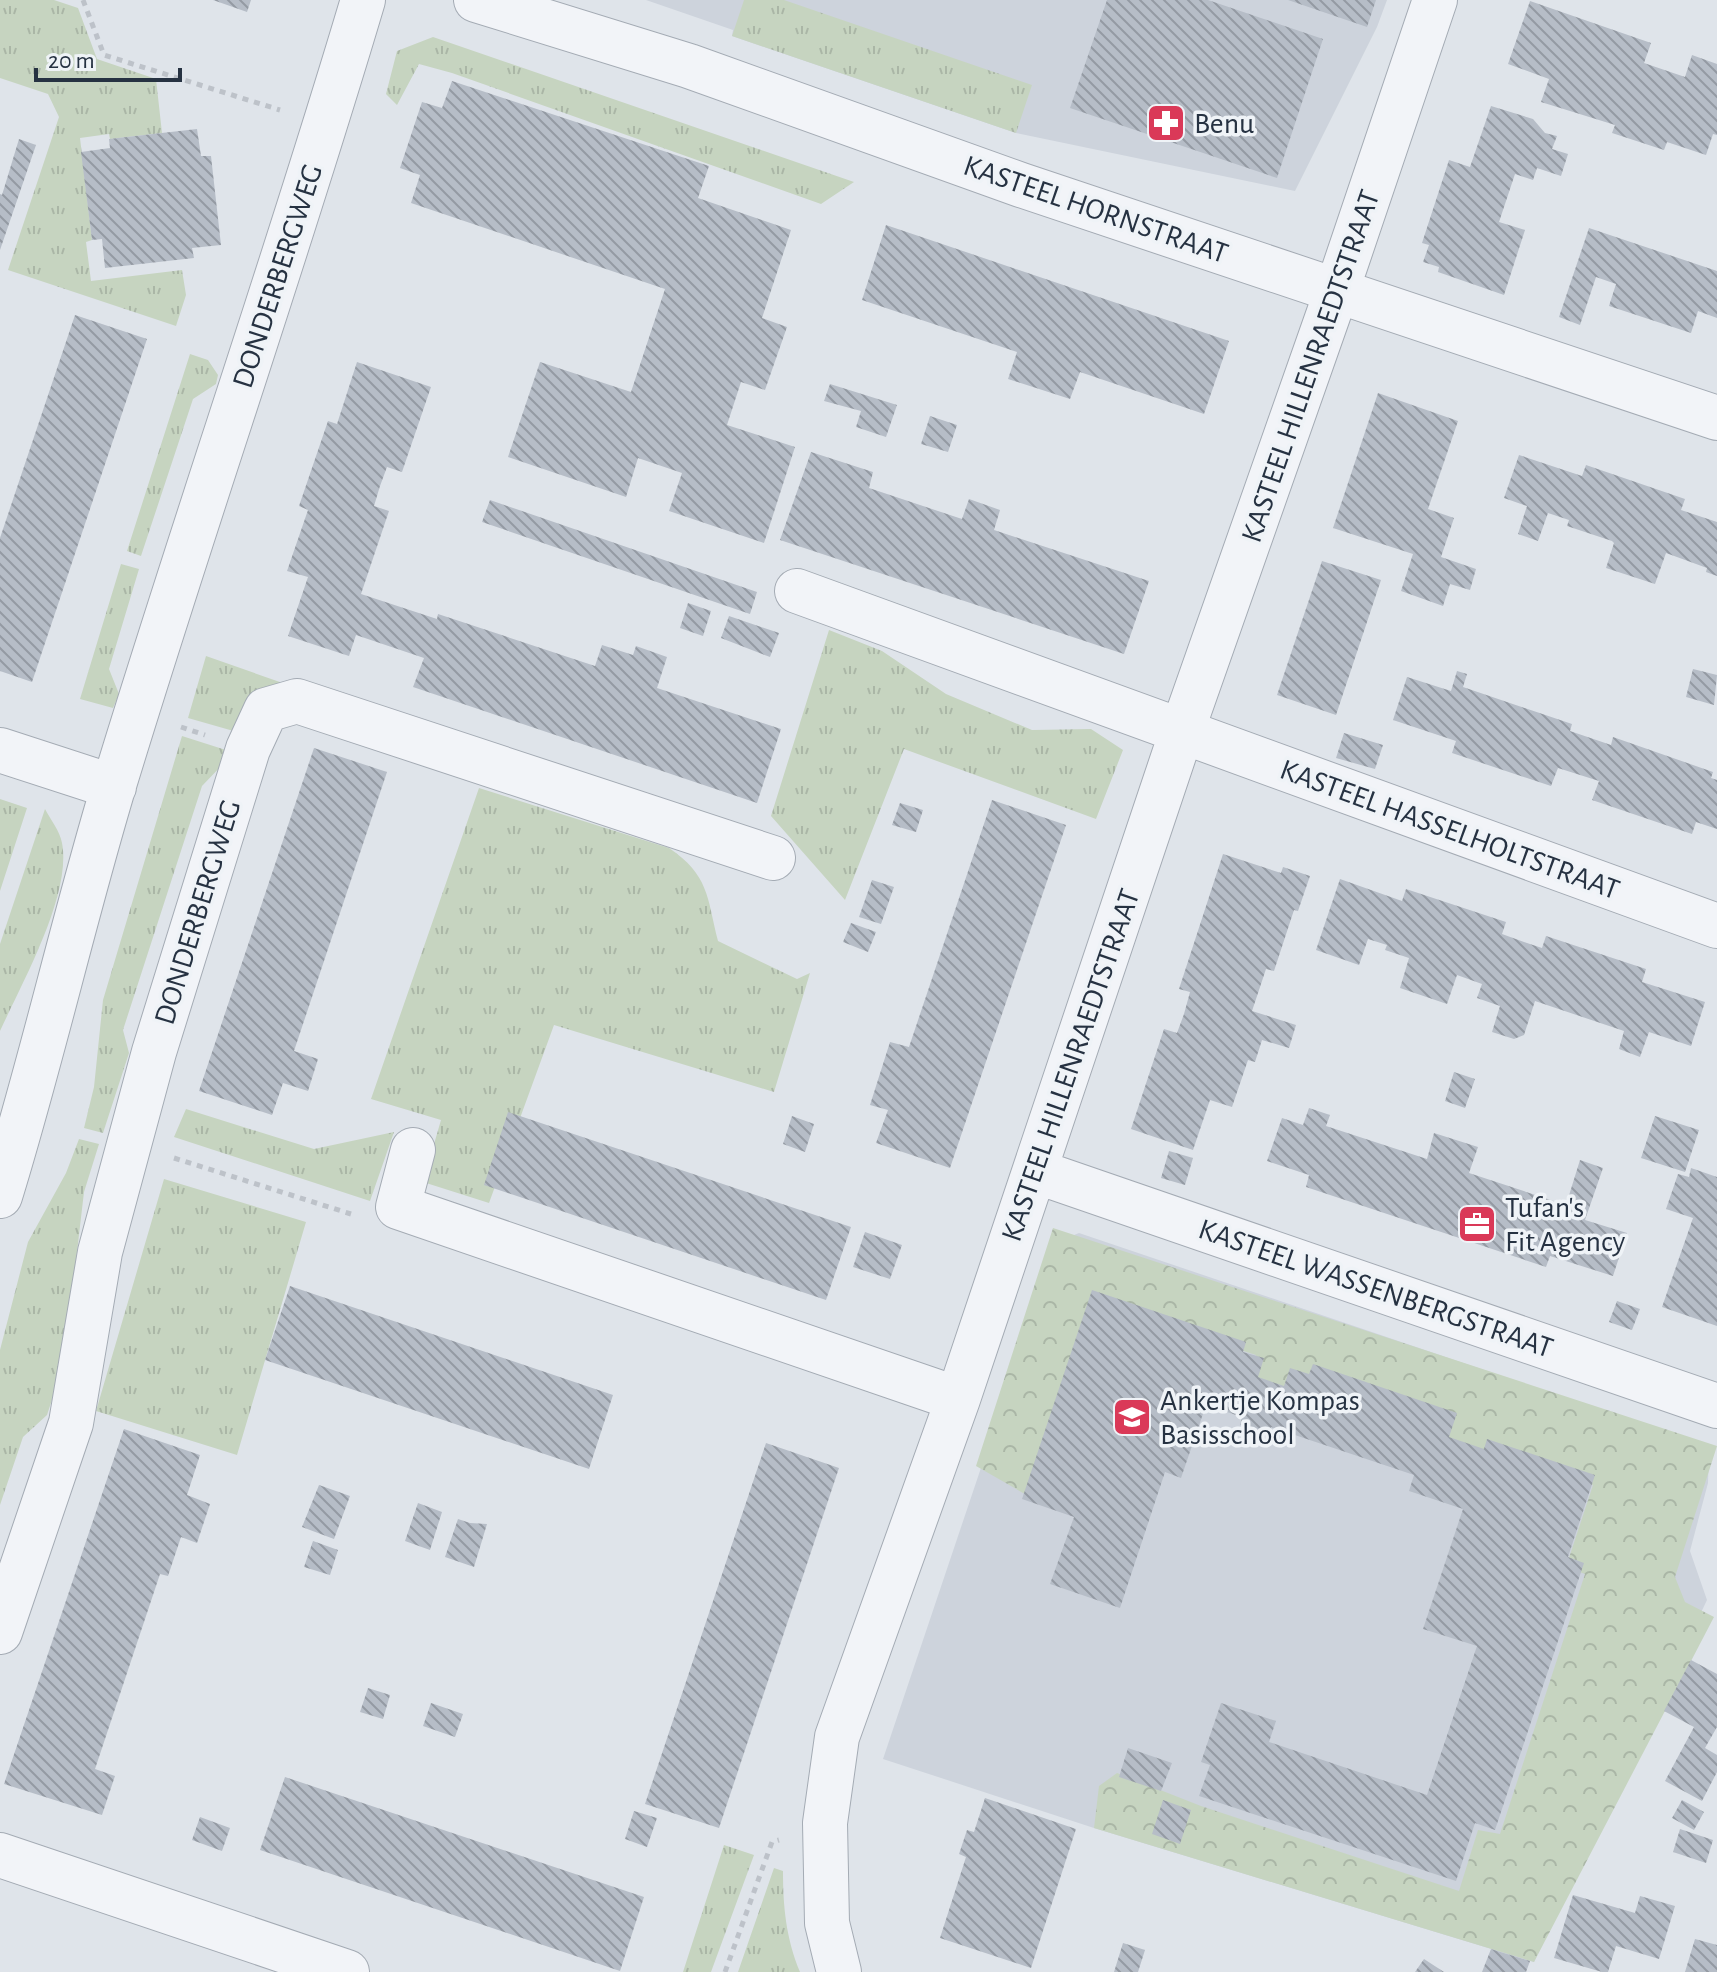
<svg xmlns="http://www.w3.org/2000/svg" width="1717" height="1972" viewBox="0 0 1717 1972" font-family="'Alegreya Sans',sans-serif">
	<defs>
		<pattern id="grass-tufts" width="24" height="20" patternUnits="userSpaceOnUse" patternTransform="scale(2)"><rect width="24" height="20" fill="#c6d4c0"/><path d="M3 7l-1-3M5 7V3M7 7l1-3M15 17l-1-3M17 17v-4M19 17l1-3" fill="none" stroke="#aab6a6"/></pattern>
		<pattern id="forest-crowns" width="20" height="18" patternUnits="userSpaceOnUse" patternTransform="scale(2)"><rect width="20" height="18" fill="#c6d4c0"/><path d="M2 6a3 3 0 1 1 6 0M12 15a3 3 0 1 1 6 0" fill="none" stroke="#aab6a6"/></pattern>
		<pattern id="building-back-hatch" width="6" height="6" patternUnits="userSpaceOnUse" patternTransform="scale(2)"><rect width="6" height="6" fill="#b6bdc7"/><path d="M-1 5l2 2M0 0l6 6M5-1l2 2" fill="none" stroke="#949aa3"/></pattern>
	</defs>
	<rect width="100%" height="100%" fill="#dfe4ea"/>
	<path fill="#cdd3dc" d="M646 0H1387L1377 27 1295 191 1016 133 732 36 733 30Z
		M1079 1233 1709 1446 1708 1483 1690 1551 1707 1600 1534 1962 1094 1828 883 1759 1057 1242Z"/>
	<path fill="url(#grass-tufts)" d="M0 0H54L78 8 97 59 156 79 162 133 110 139 109 134 80 138 92 240 86 242 91 281 182 270 186 295 176 326 8 270 59 117 48 94 0 78Z
		M744 0H784L1032 85 1016 133 732 36Z
		M433 37 854 182 821 204 452 73 419 64 397 105 386 94 397 51Z
		M190 354 208 360 218 375 216 384 193 399 141 556 127 551Z
		M121 564 139 569 109 669 119 694 113 708 80 699Z
		M829 630 882 651 946 694 1032 730 1091 729 1123 750 1096 819 904 749 845 900 771 816Z
		M206 656 297 688 237 732 188 718Z
		M182 736 229 751 226 761 202 786 123 1030 129 1053 103 1133 84 1128 94 1087 103 1000Z
		M479 788 669 848C709 875 707 897 718 941L797 979 810 973 774 1092 554 1025 489 1203 423 1182 441 1120 371 1099Z
		M0 799 27 808 0 891Z
		M45 809C50 819 60 831 62 843 72 894 22 983 0 1031V944Z
		M186 1109 314 1149 394 1132 370 1201 174 1137Z
		M79 1139 99 1144 84 1192 64 1363 47 1415 23 1437 0 1505V1350L28 1242 66 1173Z
		M164 1179 306 1222 237 1455 96 1411Z
		M724 1845 754 1855 711 1972H683Z
		M774 1868 783 1871C783 1907 786 1938 800 1972H738Z"/>
	<path fill="url(#forest-crowns)" d="M1053 1228 1717 1446 1675 1577 1685 1602 1714 1617 1534 1962 1094 1828 1099 1786 1117 1773 1201 1806 1459 1891 1478 1830 1500 1834 1585 1574 1566 1567 1593 1485 1249 1377 1256 1355 1093 1303 1030 1497 976 1466Z"/>
	<path fill="url(#building-back-hatch)" d="M213 0H251L247 12Z
		M1107 0H1208L1323 39 1277 178 1070 108Z
		M1288 0H1376L1367 27Z
		M1530 1 1651 43 1644 63 1685 77 1692 55 1717 64V135L1713 134 1706 155 1667 142 1664 150 1612 133 1615 125 1541 102 1549 79 1508 64Z
		M452 81 709 166 698 198 791 230 762 318 787 327 765 390 741 382 727 425 795 447 764 543 669 511 682 473 638 458 626 497 508 457 540 362 631 392 665 289 411 203 420 175 400 168 422 102 442 108Z
		M1491 106 1533 119 1545 133 1557 136 1552 149 1568 154 1561 176 1537 168 1533 180 1515 174 1499 222 1525 230 1504 295 1438 272 1439 267 1423 262 1429 245 1422 243 1449 160 1470 167Z
		M197 129 201 156H211L221 245 192 248 194 258 105 268 102 239 92 240 81 152 110 148 109 139Z
		M19 139 36 145 0 250V194L2 195Z
		M886 225 1229 341 1204 414 1080 372 1070 399 1008 379 1017 352 862 300Z
		M1589 228 1717 271V318L1698 311 1691 333 1609 306 1616 284 1596 277 1580 325 1559 317Z
		M75 315 147 339 32 682 0 671V538Z
		M357 362 431 387 402 472 387 467 380 486 374 506 389 511 361 594 437 619 438 614 595 666 602 645 633 655 636 646 667 657 657 688 781 729 757 803 413 687 424 658 356 635 349 656 288 636 308 577 287 571 308 510 299 506 328 421 337 424Z
		M830 384 897 405 886 437 856 427 861 411 824 401Z
		M1378 393 1458 421 1428 509 1454 518 1441 557 1476 569 1470 590 1450 584 1443 606 1401 591 1413 554 1333 528Z
		M930 416 957 425 948 452 921 444Z
		M811 452 873 472 869 488 962 519 969 499 1000 510 994 530 1149 581 1124 654 780 540Z
		M1519 455 1582 476 1586 465 1685 499 1681 510 1717 522V576L1706 572 1707 568 1666 553 1655 584 1606 568 1614 543 1612 541 1567 526 1569 520 1548 513 1538 541 1518 534 1527 506 1504 498Z
		M490 500 757 592 750 614 482 522Z
		M1322 561 1381 580 1336 715 1277 695Z
		M688 603 711 611 703 636 680 628Z
		M729 616 779 633 770 657 721 638Z
		M1693 669 1717 675 1714 705 1686 697Z
		M1457 671 1467 674 1463 687 1572 724 1570 731 1611 745 1613 737 1713 772 1711 778 1717 780V829L1696 822 1692 834 1592 800 1599 781 1558 768 1551 786 1452 753 1456 741 1393 720 1407 677 1451 691Z
		M1344 733 1383 745 1375 769 1336 758Z
		M314 748 387 772 294 1051 318 1059 308 1091 283 1083 272 1115 199 1091Z
		M992 800 1066 825 950 1168 876 1143 888 1110 870 1105 890 1042 909 1047Z
		M900 803 923 810 916 832 892 825Z
		M1223 854 1281 873 1283 867 1310 876 1298 911 1294 910 1274 971 1266 969 1252 1011 1296 1025 1289 1048 1262 1040 1255 1062 1248 1060 1232 1107 1210 1100 1193 1150 1131 1129 1164 1029 1177 1033 1184 1014 1190 992 1179 989Z
		M1340 879 1402 901 1406 889 1506 922 1502 934 1524 942 1542 948 1546 936 1646 969 1642 982 1705 1002 1691 1046 1649 1032 1640 1057 1619 1049 1624 1031 1535 1001 1524 1035 1514 1039 1492 1032 1500 1006 1477 998 1482 984 1457 975 1447 1004 1400 988 1409 958 1385 950 1387 945 1368 939 1359 965 1316 950Z
		M872 880 894 887 881 924 859 917Z
		M851 923 876 932 868 952 843 942Z
		M1454 1072 1475 1079 1465 1108 1445 1101Z
		M1309 1108 1330 1115 1326 1126 1427 1159 1434 1133 1478 1147 1469 1173 1566 1205 1580 1160 1603 1168 1585 1220 1627 1233 1613 1276 1550 1256 1546 1267 1306 1187 1309 1175 1267 1161 1282 1118 1303 1125Z
		M508 1112 851 1227 826 1300 484 1185Z
		M792 1116 814 1124 805 1152 783 1144Z
		M1655 1116 1699 1130 1685 1172 1641 1158Z
		M1169 1151 1193 1158 1185 1185 1161 1178Z
		M1691 1168 1717 1177V1326L1662 1307 1693 1218 1666 1209 1678 1174 1689 1177Z
		M865 1232 902 1245 890 1279 853 1267Z
		M290 1286 613 1395 589 1469 265 1360Z
		M1092 1290 1246 1342 1243 1352 1264 1358 1258 1377 1284 1386 1290 1368 1309 1374 1313 1364 1457 1413 1449 1437 1484 1449 1487 1439 1595 1475 1568 1557 1584 1563 1495 1830 1475 1823 1456 1881 1199 1796 1210 1765 1201 1762 1221 1703 1276 1721 1269 1742 1427 1795 1477 1646 1423 1629 1463 1509 1409 1491 1414 1475 1271 1427 1268 1434 1240 1425 1242 1417 1206 1405 1181 1478 1165 1472 1120 1608 1050 1584 1074 1517 1022 1499Z
		M1617 1301 1640 1309 1632 1330 1609 1322Z
		M124 1429 200 1455 187 1495 210 1504 197 1543 181 1537 168 1576 160 1574 95 1769 115 1776 102 1815 4 1784Z
		M766 1443 839 1468 719 1828 645 1804Z
		M319 1485 350 1496 334 1539 302 1527Z
		M418 1503 442 1512 430 1550 405 1541Z
		M458 1519 470 1523 487 1524 474 1567 445 1557Z
		M313 1541 338 1550 330 1575 304 1567Z
		M1691 1660 1717 1674V1727L1705 1748 1717 1755V1772L1702 1801 1665 1781 1694 1727 1664 1711Z
		M368 1688 390 1695 383 1719 360 1712Z
		M431 1703 463 1714 455 1737 423 1726Z
		M1128 1748 1172 1763 1161 1791 1119 1777Z
		M285 1777 644 1897 620 1971 260 1850Z
		M985 1798 1076 1829 1031 1968 940 1938 966 1857 959 1854 967 1830 974 1832Z
		M1163 1800 1191 1810 1180 1844 1152 1834Z
		M1682 1800 1704 1812 1694 1830 1672 1818Z
		M634 1811 657 1818 647 1847 625 1839Z
		M200 1817 230 1828 222 1851 192 1840Z
		M1680 1829 1713 1840 1706 1863 1673 1852Z
		M1573 1895 1635 1913 1640 1896 1675 1906 1659 1959 1616 1946 1608 1972H1602L1554 1958Z
		M1695 1939 1717 1945V1972H1685Z
		M1123 1943 1145 1950 1138 1972H1114Z
		M1491 1949 1530 1961 1526 1972H1482Z
		M1424 1959 1444 1972H1415Z"/>
	<g fill="none" stroke-linecap="round" stroke-linejoin="round">
		<defs>
			<path id="minor" d="M476 0 689 66 1021 185 1717 418
				M797 591 1717 926
				M0 750 114 787
				M413 1150 398 1207 958 1399
				M1035 1171 1717 1406
				M0 1196C42 1060 73 921 114 785 194 522 285 263 363 0
				M0 1632 71 1423 100 1252 154 1052 248 749 266 710 297 701 773 858
				M0 1855 347 1972
				M839 1972 827 1923 825 1823 837 1737 958 1399 1182 731 1337 290 1435 0"/>
		</defs>
		<use href="#minor" stroke="#a4abb4" stroke-width="46"/>
		<path stroke="#bdc2c9" stroke-width="5" stroke-dasharray="6 6" stroke-linecap="butt" d="M83 0 104 55 280 110
			M181 727 205 735
			M174 1158 351 1214
			M725 1972 772 1842 779 1840"/>
		<use href="#minor" stroke="#f2f4f8" stroke-width="44"/>
	</g>
	<defs>
		<symbol id="pharmacy-square" viewBox="-11 -11 22 22"><rect x="-9" y="-9" width="18" height="18" rx="4" fill="#da3958" stroke="#eff3f7"/><path d="M-2-6h4v4h4v4h-4v4h-4v-4h-4v-4h4Z" fill="#fff"/></symbol>
		<symbol id="office-square" viewBox="-11 -11 22 22"><rect x="-9" y="-9" width="18" height="18" rx="4" fill="#da3958" stroke="#eff3f7"/><path d="M-6-3h4V-5.5h4V-3h4V5H-6ZM-1-4.5V-3h2v-1.5ZM-6 0V1H6V0Z" fill="#fff"/></symbol>
		<symbol id="school-square" viewBox="-11 -11 22 22"><rect x="-9" y="-9" width="18" height="18" rx="4" fill="#da3958" stroke="#eff3f7"/><path d="M0-5L7-2L0 1L-7-2ZM-4 1L0 2.5L4 1V4Q0 6-4 4Z" fill="#fff"/></symbol>
	</defs>
	<g fill-rule="evenodd">
		<use href="#pharmacy-square" x="1144" y="101" width="44" height="44"/>
		<use href="#office-square" x="1455" y="1202" width="44" height="44"/>
		<use href="#school-square" x="1110" y="1395" width="44" height="44"/>
	</g>
	<g text-anchor="middle" stroke-width="7" stroke-linejoin="round" paint-order="stroke">
		<g font-size="30" fill="#263242" stroke="#eff3f7" text-anchor="start">
			<text x="1194" y="133">Benu</text>
			<text x="1505" y="1217">Tufan's<tspan x="1505" dy="34">Fit Agency</tspan></text>
			<text x="1160" y="1410">Ankertje Kompas<tspan x="1160" dy="34">Basisschool</tspan></text>
		</g>
		<g font-size="30" fill="#263242" stroke="#eff3f7">
			<text transform="translate(1096 209) rotate(19)" y="10">KASTEEL HORNSTRAAT</text>
			<text transform="translate(277 276) rotate(-72)" y="10">DONDERBERGWEG</text>
			<text transform="translate(1310 366) rotate(-71)" y="10">KASTEEL HILLENRAEDTSTRAAT</text>
			<text transform="translate(1450 829) rotate(20)" y="10">KASTEEL HASSELHOLTSTRAAT</text>
			<text transform="translate(197 912) rotate(-73)" y="10">DONDERBERGWEG</text>
			<text transform="translate(1070 1065) rotate(-71)" y="10">KASTEEL HILLENRAEDTSTRAAT</text>
			<text transform="translate(1376 1288) rotate(19)" y="10">KASTEEL WASSENBERGSTRAAT</text>
		</g>
	</g>
	<path d="M36 68v12h144v-12" fill="none" stroke="#263242" stroke-width="4"/>
	<text x="48" y="68" font-size="24" fill="#263242" stroke="#eff3f7" stroke-width="6" paint-order="stroke">20 m</text>
</svg>
